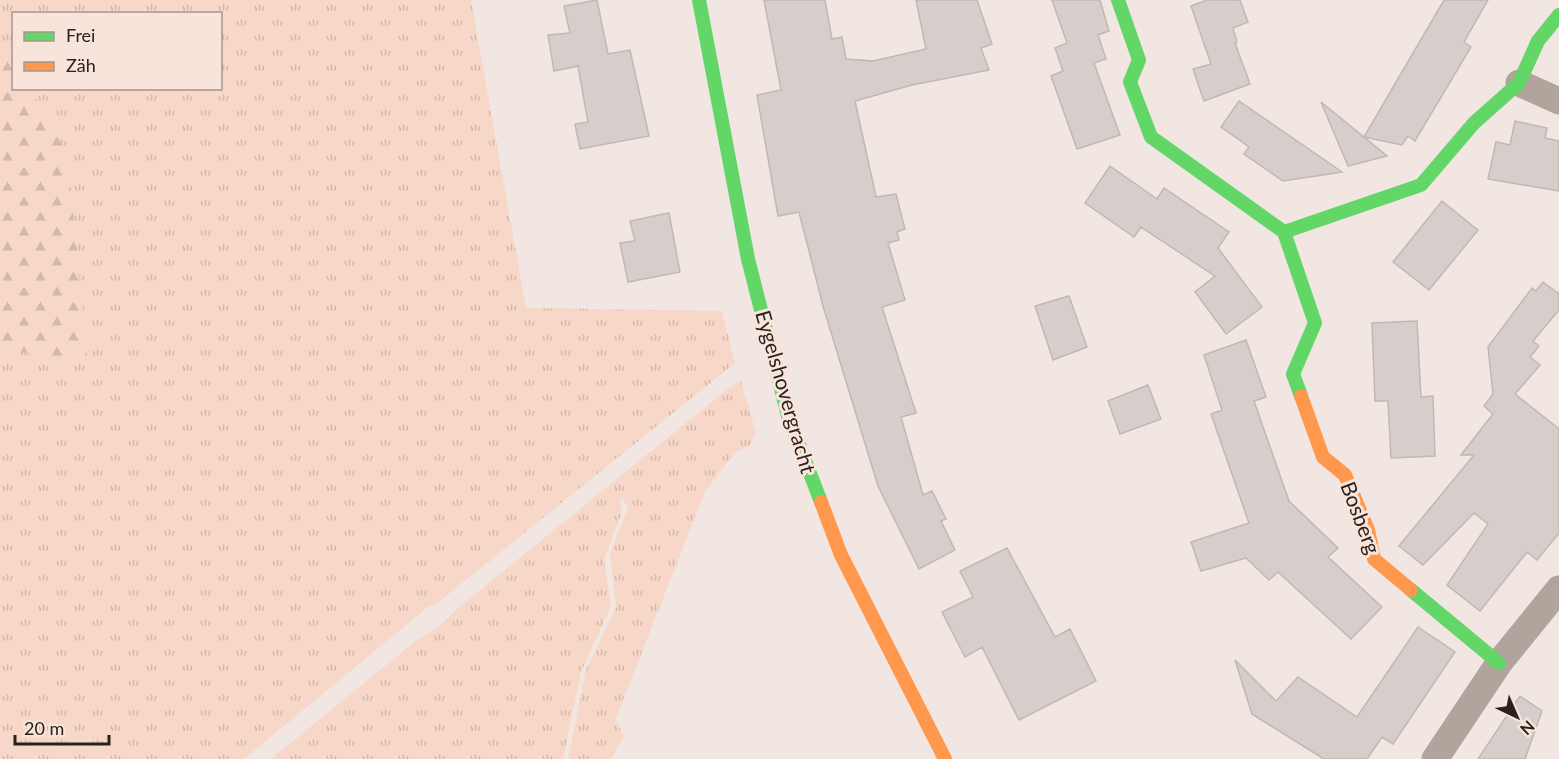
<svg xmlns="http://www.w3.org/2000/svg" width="1559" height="759" viewBox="0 0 1559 759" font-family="Lato,sans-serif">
	<defs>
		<pattern id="grass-tufts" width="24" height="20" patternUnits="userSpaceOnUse" patternTransform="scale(1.5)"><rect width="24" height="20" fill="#f7d7c7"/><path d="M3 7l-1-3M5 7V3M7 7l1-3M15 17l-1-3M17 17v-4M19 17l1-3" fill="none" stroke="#d4b8aa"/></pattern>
		<pattern id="forest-firs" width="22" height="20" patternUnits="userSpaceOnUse" patternTransform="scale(1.5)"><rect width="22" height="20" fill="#f7d7c7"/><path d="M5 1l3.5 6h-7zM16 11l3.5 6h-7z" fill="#d4b8aa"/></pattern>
	</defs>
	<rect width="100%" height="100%" fill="#f1e6e1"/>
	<path fill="url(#grass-tufts)" fill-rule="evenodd" d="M0 0H471L526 308 722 311 735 363 436 604 429 606 244 759H0ZM14 14H220V88H14Z
		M741 381 756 433 749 446 735 452 705 492 615 720 624 736 611 759H568L586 670 616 608 610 553 628 509 623 498 620 500 622 512 604 559 611 606 581 672 563 759H271L417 640C434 632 443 622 457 609L725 391Z"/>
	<path fill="url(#forest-firs)" d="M0 50 13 69 14 88 28 89 56 121 70 182 88 363 0 349Z"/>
	<path fill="#d6ceca" stroke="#c0b8b4" stroke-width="1.5" d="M597 0 608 54 630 50 649 136 580 149 575 124 588 122 578 66 554 71 548 35 570 33 564 6Z
		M764 0H825L832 39 842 37 846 59 873 61 926 49 916 0H977L992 44 981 48 989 70 912 85 855 101 876 197 896 194 905 229 897 232 899 240 888 243 905 300 882 307 916 413 901 417 923 495 932 491 946 519 941 521 955 550 919 569 878 486 823 306 799 212 778 216 757 95 781 90Z
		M1052 0H1100L1109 31 1098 35 1106 59 1094 63 1120 135 1077 149 1051 76 1063 71 1055 48 1067 43Z
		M1207 0H1240L1248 22 1233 28 1237 42 1235 43 1250 84 1204 101 1193 69 1211 64 1191 6Z
		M1444 0H1488L1464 42 1471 47 1415 141 1408 136 1402 145 1364 137 1387 156 1348 166 1321 102 1364 137Z
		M1239 101 1342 172 1283 181 1244 154 1249 147 1221 127Z
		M1515 121 1547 128 1545 138 1559 141V191L1488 179 1496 142 1510 145Z
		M1110 166 1157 199 1164 188 1229 232 1218 248 1262 307 1226 334 1195 292 1215 276 1141 227 1134 237 1085 203Z
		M1442 201 1478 230 1429 290 1393 262Z
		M669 213 680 272 628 282 620 243 635 241 630 221Z
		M1543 282 1559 294V310L1533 341 1539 346 1530 357 1540 365 1515 394 1559 429V533L1537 560 1527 552 1480 611 1447 585 1488 524 1474 513 1423 565 1399 546 1474 455H1461L1493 414 1484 406 1493 394 1488 347 1532 288 1536 291Z
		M1069 296 1087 347 1053 360 1035 306Z
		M1417 321 1421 397 1433 396 1435 456 1391 458 1388 401H1375L1372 323Z
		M1246 340 1266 397 1254 401 1289 501 1338 548 1328 557 1382 607 1351 639 1278 572 1269 580 1246 558 1201 571 1191 542 1249 523 1211 414 1222 410 1204 355Z
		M1148 385 1161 419 1120 434 1108 401Z
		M1007 548 1055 637 1070 629 1096 681 1019 720 982 647 965 657 942 612 973 597 960 571Z
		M1418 627 1455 652 1393 744 1382 737 1367 759H1324L1252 714 1235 660 1276 701 1298 677 1357 717Z
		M1520 696 1542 711 1525 759H1478Z"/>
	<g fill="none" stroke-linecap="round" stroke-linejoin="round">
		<path stroke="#b1a49c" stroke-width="27" d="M1519 83 1559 101
			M1435 759 1499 663 1559 589"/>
		<path stroke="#63d668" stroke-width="14" d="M699 0 748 259 788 416 821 502
			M1118 0 1139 60 1130 82 1151 137 1284 232 1315 323 1293 374 1301 396
			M1284 232 1421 185 1474 123 1519 83 1538 41 1559 15
			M1411 590 1499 663"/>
		<path stroke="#ff974d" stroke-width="14" d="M1301 396 1323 457 1345 475 1368 530 1374 559 1411 590
			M821 502 841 555 945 759"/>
	</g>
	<g text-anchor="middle" stroke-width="6" stroke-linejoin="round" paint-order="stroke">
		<g font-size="21" fill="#29221e" stroke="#f8e4da">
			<text transform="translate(785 392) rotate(74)" y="7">Eygelshovergracht</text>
			<text transform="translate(1360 518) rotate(69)" y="7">Bosberg</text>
		</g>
	</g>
	<rect x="12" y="12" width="210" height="78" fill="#f8e4da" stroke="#a5968f" stroke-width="1.5"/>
	<rect x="24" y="32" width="30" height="9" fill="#63d668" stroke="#a5968f" stroke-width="1.5"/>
	<text x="66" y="42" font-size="18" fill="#29221e">Frei</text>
	<rect x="24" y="62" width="30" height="9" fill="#ff974d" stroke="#a5968f" stroke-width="1.5"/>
	<text x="66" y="72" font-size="18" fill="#29221e">Zäh</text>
	<g transform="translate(1517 717) rotate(136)" stroke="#f8e4da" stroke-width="4.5" paint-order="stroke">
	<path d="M0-4.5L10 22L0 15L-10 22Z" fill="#29221e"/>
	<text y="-9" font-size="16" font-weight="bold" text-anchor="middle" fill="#29221e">N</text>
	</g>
	<path d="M15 735v9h94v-9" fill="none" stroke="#29221e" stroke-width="3"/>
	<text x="24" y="735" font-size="18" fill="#29221e" stroke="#f8e4da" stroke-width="4.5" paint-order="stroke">20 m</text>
</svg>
